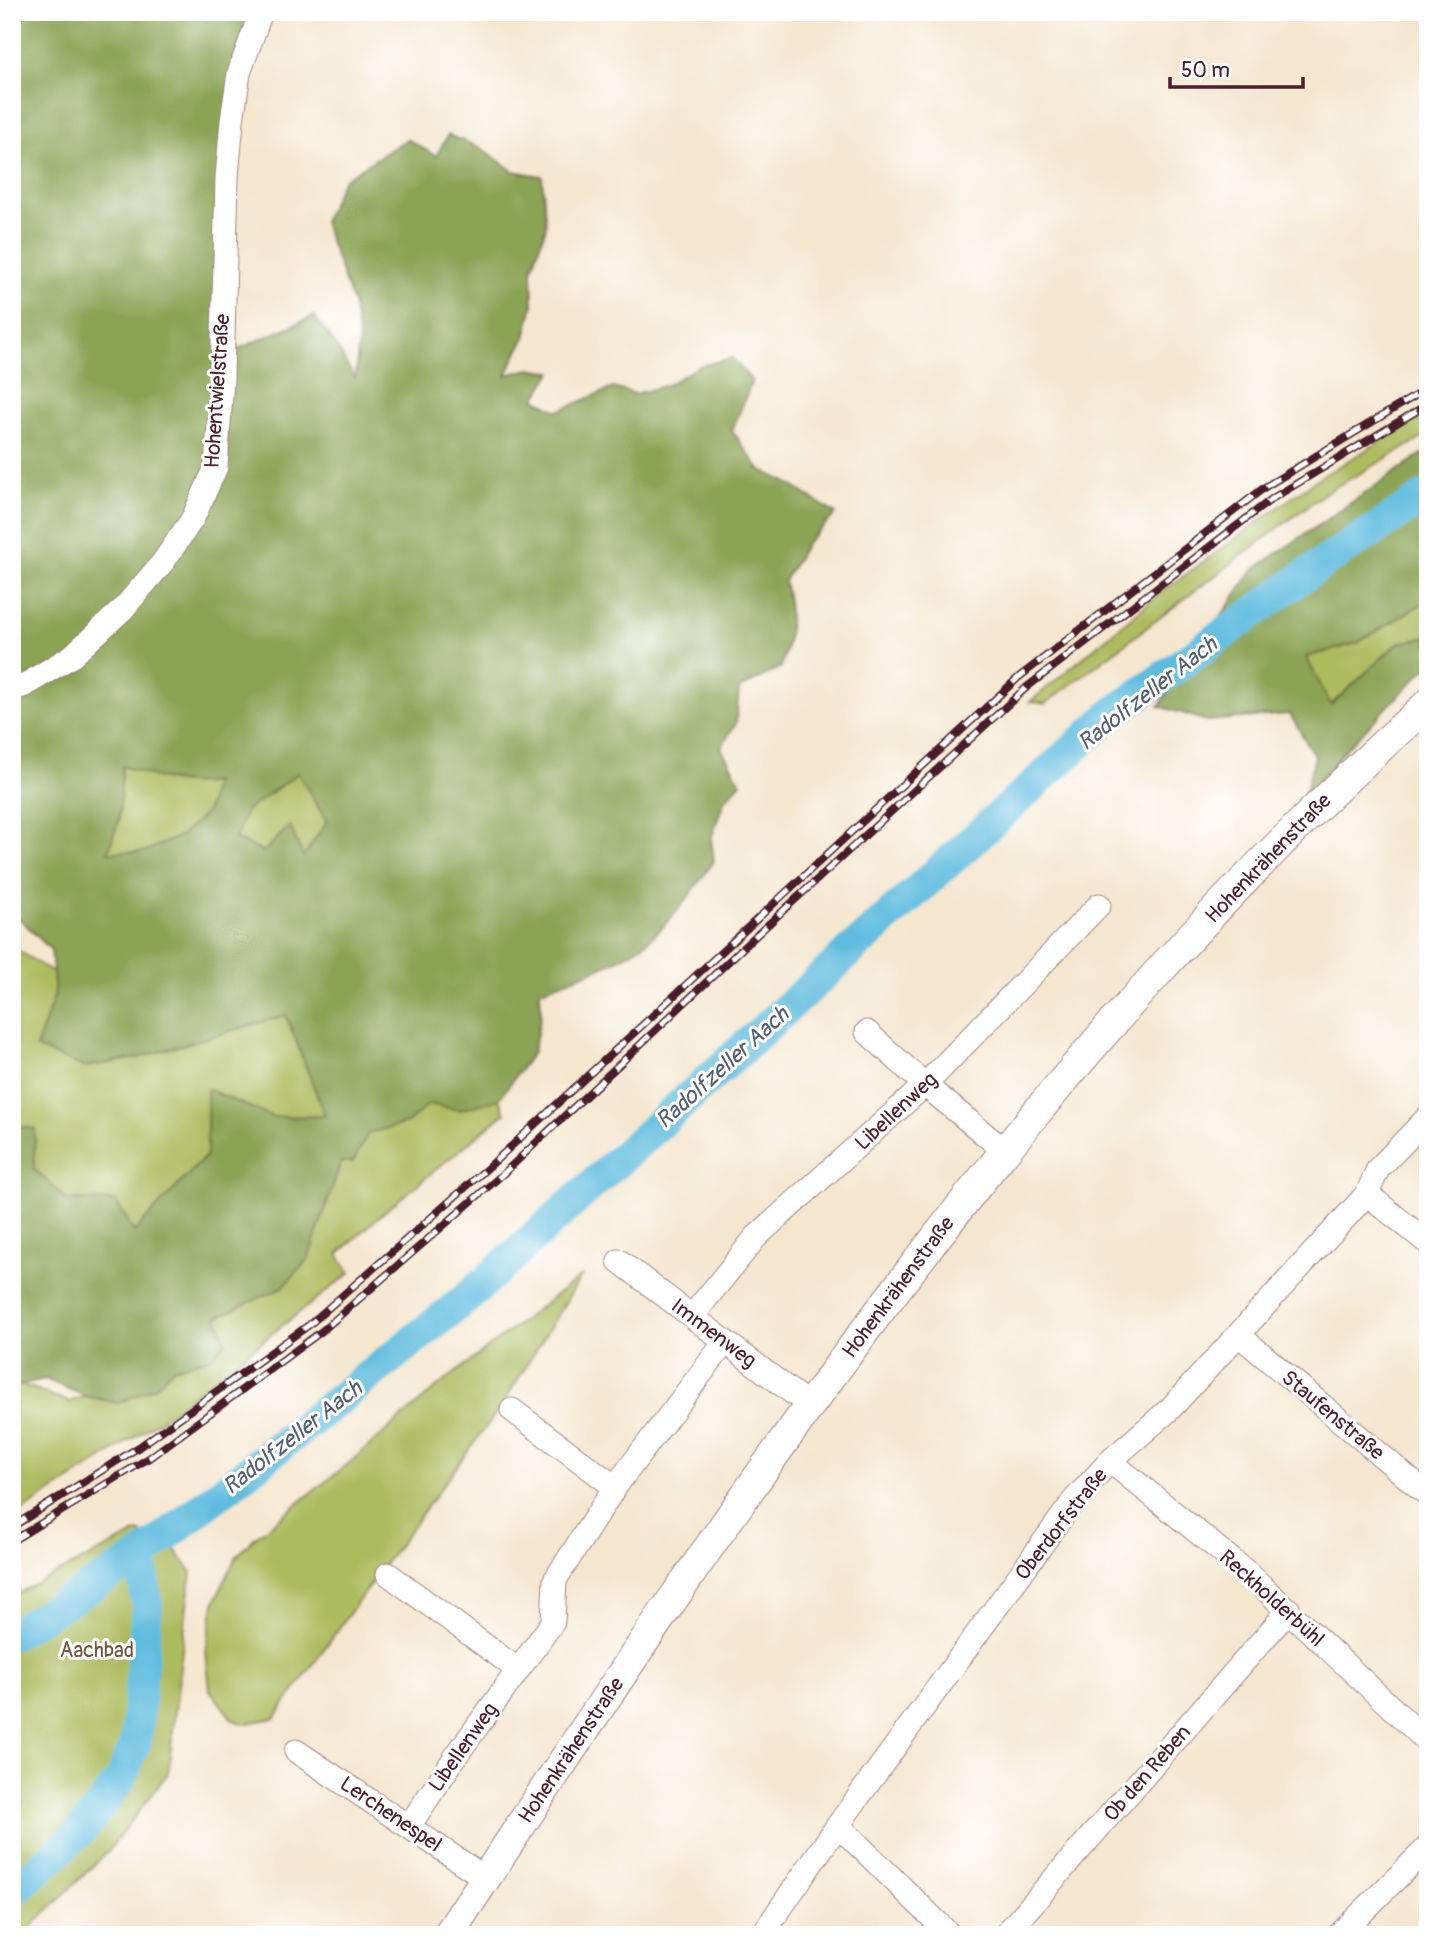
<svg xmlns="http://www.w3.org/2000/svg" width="1440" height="1947" viewBox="0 0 1440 1947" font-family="Pangolin,sans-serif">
	<rect width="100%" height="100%" fill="#fff"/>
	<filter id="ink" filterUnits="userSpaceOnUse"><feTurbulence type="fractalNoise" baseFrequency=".0143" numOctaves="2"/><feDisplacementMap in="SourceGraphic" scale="14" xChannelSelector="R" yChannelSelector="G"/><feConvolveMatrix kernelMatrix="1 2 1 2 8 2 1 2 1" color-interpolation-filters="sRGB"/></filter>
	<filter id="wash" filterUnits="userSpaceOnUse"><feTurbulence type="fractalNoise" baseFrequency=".00686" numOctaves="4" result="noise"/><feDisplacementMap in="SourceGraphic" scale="28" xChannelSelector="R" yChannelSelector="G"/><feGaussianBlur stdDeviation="1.57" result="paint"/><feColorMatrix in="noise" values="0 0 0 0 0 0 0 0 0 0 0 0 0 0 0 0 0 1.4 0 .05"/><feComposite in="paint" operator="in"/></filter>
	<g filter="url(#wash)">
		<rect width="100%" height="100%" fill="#f4e6cf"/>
		<path fill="#adbb5e" stroke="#7c6d44" stroke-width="2" d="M1428 414V435L1325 493 1045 704 1030 702 1159 594 1320 477Z
			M1428 600V637L1398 643 1330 706 1305 657 1357 643Z
			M122 766C153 776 182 788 215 782L207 812 182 835 144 852H108L119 818Z
			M298 773 327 822 303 858 263 852 235 839 246 811Z
			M16 949 53 973 55 994 37 1048 84 1067 137 1058 286 1015 325 1116 273 1117 208 1090 207 1155 134 1233 115 1201H67L34 1169V1129L12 1125V953Z
			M499 1099 505 1113 384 1212 338 1254 350 1273 165 1417 12 1518V1385H24L69 1402 85 1396 118 1403 155 1387 173 1368 210 1358 217 1317 283 1287 308 1259 341 1161 353 1162 368 1133 407 1123 429 1104 459 1110Z
			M582 1275 503 1404 381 1569 275 1718 242 1724 232 1719 210 1690 206 1651 214 1603 236 1557 253 1539 348 1464 442 1383Z
			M138 1532 170 1543 191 1571 168 1773 109 1850 23 1935H12V1596Z"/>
		<path fill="#8aa355" stroke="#6a6140" stroke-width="2" fill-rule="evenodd" d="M12 12H261L239 73 222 356 314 316 335 344 355 379 359 338 353 304 323 222 343 180 407 139 436 156 448 135 481 148 513 171 542 176 546 227 532 269 533 305 525 338 506 375 530 369 552 372 535 399 558 411 613 388 636 394 667 385 699 366 732 358 752 381 732 431 759 469 788 483 836 514 807 542 784 581C792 614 791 635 781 667L739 689 736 723 721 748 741 783 724 801 711 839 714 861C695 888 667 928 640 947 610 967 573 978 540 991L541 1014 533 1052 499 1099 459 1110 429 1104 407 1123 368 1133 353 1162H341L308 1259 283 1287 217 1317 226 1343 210 1358 173 1368 155 1387 118 1403 85 1396 45 1379 12 1386V1125L35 1129 34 1169 67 1200 116 1201 134 1232 207 1155V1089L273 1117 325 1116 286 1015 137 1058 84 1067 36 1048 55 994 51 950 12 911ZM122 766C153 776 181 788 214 782L207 812 182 835 144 852H108L119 818ZM298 773 327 822 303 857 290 826 263 852 235 839 246 811Z
			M1428 450V600L1357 643 1306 657 1331 705 1398 643 1428 637V666L1341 754 1303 800 1315 757 1290 714 1207 721 1159 706 1253 570Z"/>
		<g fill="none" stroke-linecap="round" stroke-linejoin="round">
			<path stroke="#61bcdf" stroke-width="32" d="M12 1635 141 1556 468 1297 1113 713 1314 569 1428 495
				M12 1893 80 1832 121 1779 136 1741 147 1606 141 1556"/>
		</g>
	</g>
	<g filter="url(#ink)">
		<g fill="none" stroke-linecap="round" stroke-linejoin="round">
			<defs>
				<path id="minor" d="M12 690 25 685 72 656 123 609 163 562 193 518 216 467 222 380 227 177 232 121 239 73 261 12
					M867 1032 925 1085 1005 1151
					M1367 1194 1428 1243
					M619 1261 809 1405
					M693 1315 756 1237 925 1085 1099 905
					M1239 1335 1428 1495
					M512 1410 615 1487
					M1110 1461 1249 1574 1428 1742
					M388 1574 517 1669
					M296 1751 485 1878
					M838 1825 950 1935
					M409 1826 458 1753 553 1622 555 1580 615 1487 725 1342
					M762 1935 838 1825 1075 1499 1110 1461 1170 1409 1367 1194 1378 1169 1428 1117
					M1005 1935 1289 1610
					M1339 1935 1428 1847"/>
				<path id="major" d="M448 1935C737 1497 1033 1054 1428 704"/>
			</defs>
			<use href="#minor" stroke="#9f827d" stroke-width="25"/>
			<use href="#major" stroke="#9f827d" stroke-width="32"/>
			<use href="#minor" stroke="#fff" stroke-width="23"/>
			<use href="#major" stroke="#fff" stroke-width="30"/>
			<defs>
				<path id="rail" d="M12 1527 139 1447 309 1325 492 1164 1019 677 1265 487 1428 388
					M12 1541 149 1458 322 1331 504 1173 749 942 1027 687 1273 498 1428 404"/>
			</defs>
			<use href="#rail" stroke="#4a1f2b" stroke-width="8"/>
			<use href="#rail" stroke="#fff" stroke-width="5" stroke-dasharray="16" stroke-linecap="butt"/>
		</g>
	</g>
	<g text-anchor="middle" stroke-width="6" stroke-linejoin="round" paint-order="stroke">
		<g font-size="21" fill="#4a1f2b" stroke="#fff">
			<text transform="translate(217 391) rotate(-86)" y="7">Hohentwielstraße</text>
			<text transform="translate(1268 858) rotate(-46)" y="7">Hohenkrähenstraße</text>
			<text transform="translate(896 1111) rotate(-43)" y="7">Libellenweg</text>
			<text transform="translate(898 1287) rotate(-53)" y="7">Hohenkrähenstraße</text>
			<text transform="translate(714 1333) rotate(37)" y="7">Immenweg</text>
			<text transform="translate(1333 1415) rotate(40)" y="7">Staufenstraße</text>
			<text transform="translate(1061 1524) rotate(-52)" y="7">Oberdorfstraße</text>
			<text transform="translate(1272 1598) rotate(42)" y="7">Reckholderbühl</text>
			<text transform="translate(463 1747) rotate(-55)" y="7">Libellenweg</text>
			<text transform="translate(571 1750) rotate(-56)" y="7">Hohenkrähenstraße</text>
			<text transform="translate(1147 1773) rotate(-49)" y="7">Ob den Reben</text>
			<text transform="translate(391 1814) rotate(34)" y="7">Lerchenespel</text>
		</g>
		<g font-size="21" fill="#6d563d" stroke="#fff">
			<text x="97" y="1657">Aachbad</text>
		</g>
		<g font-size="23" font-style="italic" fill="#535e73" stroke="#fff">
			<text transform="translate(1147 693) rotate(-38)" y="8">Radolfzeller Aach</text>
			<text transform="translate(722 1067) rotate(-42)" y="8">Radolfzeller Aach</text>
			<text transform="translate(292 1437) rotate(-38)" y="8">Radolfzeller Aach</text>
		</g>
	</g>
	<rect width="1440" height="1947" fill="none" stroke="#fff" stroke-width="42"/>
	<path d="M1170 77v10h133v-10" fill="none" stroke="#4a1f2b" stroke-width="3.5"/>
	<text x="1181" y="77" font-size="21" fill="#4a1f2b" stroke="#ffffff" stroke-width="5" paint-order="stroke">50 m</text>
</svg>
